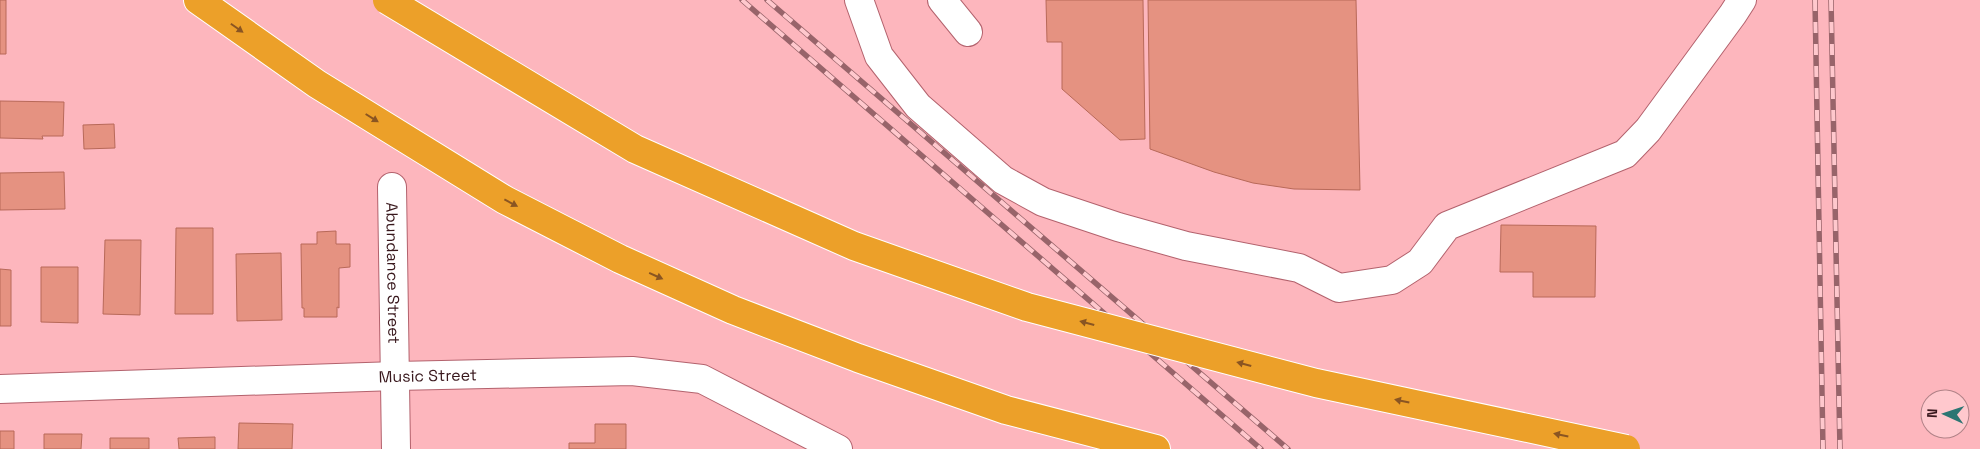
<svg xmlns="http://www.w3.org/2000/svg" width="1980" height="449" viewBox="0 0 1980 449" font-family="'Space Grotesk',sans-serif">
	<rect width="100%" height="100%" fill="#fdb6bd"/>
	<path fill="#e59281" stroke="#b86959" d="M0 0H6V54H0Z
		M1046 0H1143L1145 139 1120 140 1062 89V42H1047Z
		M1148 0H1356L1360 190 1294 189 1253 183 1214 172 1150 149Z
		M0 101 64 102 63 136H42L43 139 0 138Z
		M114 124 115 148 84 149 83 125Z
		M64 172 65 209 0 210V173Z
		M1501 225 1596 226 1595 297H1533V272H1500Z
		M176 228H213V314H175Z
		M336 231V244H350V267L339 268V308L337 307V317H304V308H302L301 244H317V232Z
		M105 240H141L140 315 103 314Z
		M281 253 282 320 237 321 236 254Z
		M41 267H78V323L41 322Z
		M0 269 11 270V326H0Z
		M239 423 293 424 292 449H238Z
		M595 424H626V449H569V443H595Z
		M0 431H14V449H0Z
		M44 434H82L81 449H44Z
		M215 437V449H179L178 438Z
		M110 438H149V449H110Z"/>
	<g fill="none" stroke-linecap="round" stroke-linejoin="round">
		<defs>
			<g id="minor">
				<path d="M859 0 879 56 918 106 1003 180 1043 202 1118 227 1186 246 1299 268 1339 288 1392 280 1420 262 1447 226 1625 154 1648 130 1733 14 1742 0"/>
				<path d="M942 0 968 32"/>
				<path id="s1" d="M392 187 396 449"/>
				<path id="s2" d="M0 389 396 376 632 371 702 379 838 449"/>
			</g>
			<path id="highway" d="M198 0 317 84 505 200 620 259 733 310 858 358 1006 410 1156 449"/>
		</defs>
		<use href="#minor" stroke="#b3626d" stroke-width="30"/>
		<use href="#highway" stroke="#fff" stroke-width="30"/>
		<use href="#minor" stroke="#fff" stroke-width="28"/>
		<use href="#highway" stroke="#eca029" stroke-width="28"/>
		<defs>
			<path id="rail" d="M742 0 1261 449
				M767 0 1288 449
				M1815 0 1823 449
				M1831 0 1840 449"/>
		</defs>
		<use href="#rail" stroke="#98646a" stroke-width="5.5"/>
		<use href="#rail" stroke="#ffc8cd" stroke-width="4" stroke-dasharray="11" stroke-linecap="butt"/>
		<defs>
			<path id="highway-bridge" d="M387 0 635 149 854 246 1027 307 1316 383 1626 449"/>
		</defs>
		<use href="#highway-bridge" stroke="#fff" stroke-width="30" stroke-linecap="butt"/>
		<use href="#highway-bridge" stroke="#eca029" stroke-width="28"/>
	</g>
	<defs><path id="oneway-solid" d="M-6-.8H1V-3.2L6.5 0L1 3.2V.8H-6Z" transform="scale(1.25)"/></defs>
	<g fill="#8a5522">
		<use href="#oneway-solid" transform="translate(237 28) rotate(35)"/>
		<use href="#oneway-solid" transform="translate(372 118) rotate(32)"/>
		<use href="#oneway-solid" transform="translate(511 203) rotate(28)"/>
		<use href="#oneway-solid" transform="translate(656 276) rotate(24)"/>
		<use href="#oneway-solid" transform="translate(1087 323) rotate(-165)"/>
		<use href="#oneway-solid" transform="translate(1244 364) rotate(-165)"/>
		<use href="#oneway-solid" transform="translate(1402 401) rotate(-168)"/>
		<use href="#oneway-solid" transform="translate(1561 435) rotate(-168)"/>
	</g>
	<g text-anchor="middle" stroke-width="4.5" stroke-linejoin="round" paint-order="stroke">
		<g font-size="16" fill="#39181d" stroke="#ffc8cd">
			<text dy="6" stroke="none"><textPath href="#s1" startOffset="86">Abundance Street</textPath></text>
			<text dy="6" stroke="none"><textPath href="#s2" startOffset="428">Music Street</textPath></text>
		</g>
	</g>
	<g transform="translate(1945 414) rotate(273)"><circle r="24" fill="#ffc8cd" stroke="#b08287"/>
	<path d="M0-4L9 19L0 12L-9 19Z" fill="#2c7673"/>
	<text y="-8" font-size="14" font-weight="bold" text-anchor="middle" fill="#39181d">N</text>
	</g>
</svg>
